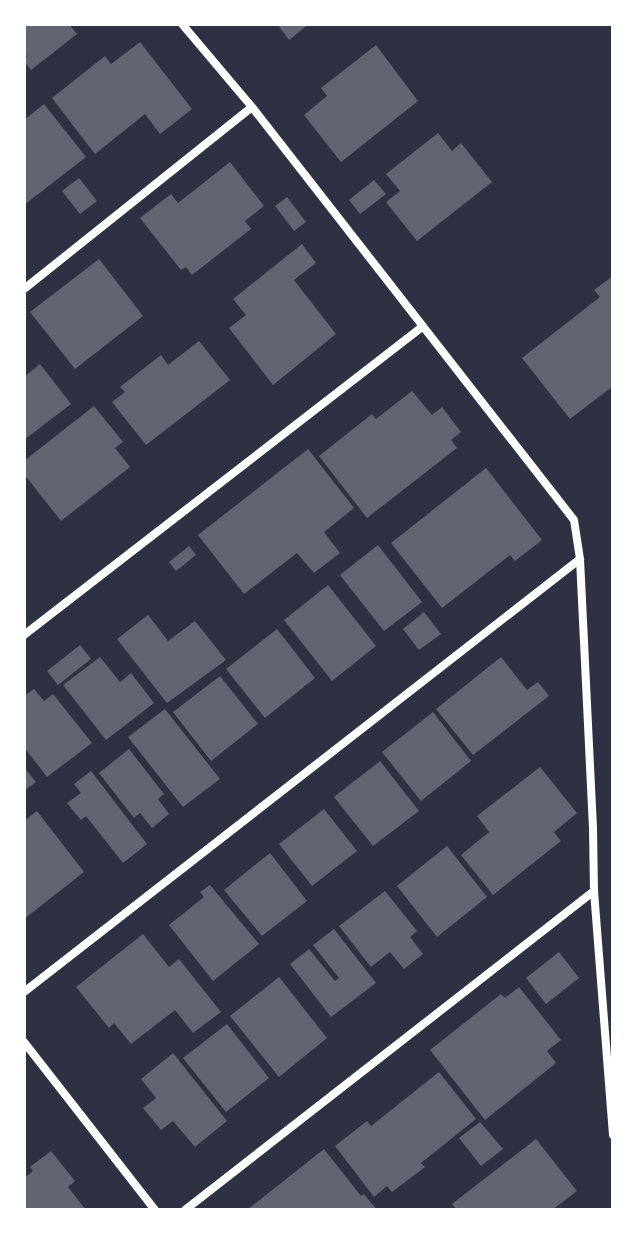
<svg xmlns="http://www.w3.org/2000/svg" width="637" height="1234" viewBox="0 0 637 1234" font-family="'Sofia Sans Condensed',sans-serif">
	<rect width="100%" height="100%" fill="#2d3142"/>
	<path fill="#626471" d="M24 24H69L77 34 31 70 24 61 27 56 24 52Z
		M277 24H309L289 40Z
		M140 42 192 109 160 134 145 114 95 154 52 98 105 56 111 64Z
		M376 45 418 101 341 162 304 115 327 96 321 88Z
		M44 104 86 157 24 205V120Z
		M438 133 452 151 461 143 492 182 417 241 386 202 400 191 386 174Z
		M230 162 264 206 245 221 251 229 192 275 186 267 181 270 140 218 171 194 178 203Z
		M79 178 97 201 80 214 62 191Z
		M374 180 386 194 360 214 349 200Z
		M287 197 306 222 294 231 275 206Z
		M302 244 316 263 294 280 336 334 273 385 229 328 246 315 233 299Z
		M99 259 143 316 75 369 30 312Z
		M613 276V386L570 419 522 358 600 297 594 290Z
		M199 341 230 380 146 445 112 402 125 392 120 387 161 355 168 365Z
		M40 364 71 404 24 440V377Z
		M412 391 432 415 442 407 461 432 451 440 457 448 367 518 319 456 372 414 376 419Z
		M94 406 123 442 115 448 130 467 61 521 24 474V461Z
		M308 449 354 508 324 532 340 553 314 573 297 553 244 594 198 535Z
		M486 468 542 540 515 561 510 555 442 608 391 543Z
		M378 545 422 602 384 631 340 575Z
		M189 546 196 555 176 571 169 562Z
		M328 585 376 646 332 681 284 620Z
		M424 612 441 634 419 650 403 629Z
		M148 615 168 641 195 621 226 660 167 703 117 639Z
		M277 629 315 678 265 718 226 669Z
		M80 645 91 659 58 685 47 671Z
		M100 657 120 682 131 673 154 703 106 740 63 685Z
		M501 657 527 690 538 682 549 696 473 755 436 709Z
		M220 676 258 724 211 761 173 712Z
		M34 689 44 701 53 694 92 743 47 777 24 747V696Z
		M165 709 220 779 183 807 128 737Z
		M433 712 471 761 421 801 382 752Z
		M129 749 164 794 158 799 169 814 152 828 140 813 134 818 99 773Z
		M380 761 419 811 373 846 334 797Z
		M24 767 36 782 24 791Z
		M540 767 577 813 554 832 561 841 493 895 461 855 489 832 477 816Z
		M91 771 147 844 123 863 86 816 81 820 67 803 81 793 74 784Z
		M324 809 357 851 312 886 279 844Z
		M37 811 84 872 24 919V821Z
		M447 846 487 897 437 937 397 886Z
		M270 853 307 901 262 936 224 890Z
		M210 885 259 944 213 981 169 925 204 897 200 892Z
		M385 891 417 931 410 937 423 954 404 969 390 952 371 967 339 926Z
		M334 929 376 983 331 1017 290 964 309 949 335 981 339 978 313 945Z
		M143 934 169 967 179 959 221 1012 193 1033 175 1010 131 1044 114 1023 109 1028 76 987Z
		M559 952 579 978 546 1004 526 978Z
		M279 977 327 1038 279 1077 230 1016Z
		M519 987 561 1040 547 1051 556 1063 485 1120 430 1050 501 994 505 998Z
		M227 1024 269 1078 226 1112 183 1058Z
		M173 1053 227 1121 195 1147 173 1121 161 1130 143 1108 156 1098 141 1079Z
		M439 1072 476 1119 421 1163 425 1167 392 1192 387 1186 374 1197 335 1146 367 1121 371 1126Z
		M480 1122 503 1149 481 1166 459 1138Z
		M536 1139 577 1191 552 1210H457L452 1204Z
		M324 1149 361 1196 364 1194 377 1210H247Z
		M51 1151 75 1181 68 1187 86 1210H24V1178L33 1171 30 1167Z"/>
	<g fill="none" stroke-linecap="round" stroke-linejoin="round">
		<path stroke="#fff" stroke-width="8" d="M182 24 252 107 574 520 580 559 593 828 594 891 613 1135
			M24 289 252 107
			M24 635 422 327
			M24 992 580 559
			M24 1042 155 1210
			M185 1210 594 891"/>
	</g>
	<rect width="637" height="1234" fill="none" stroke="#ffffff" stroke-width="52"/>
</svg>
